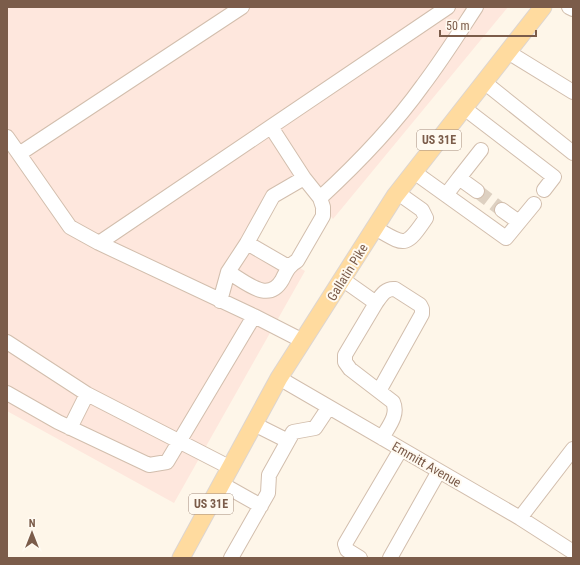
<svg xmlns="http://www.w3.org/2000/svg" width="580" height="565" viewBox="0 0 580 565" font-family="'Roboto Condensed',sans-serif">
	<rect width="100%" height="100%" fill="#fef6e9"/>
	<path fill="#fee7dd" d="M7 7H508L333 219 304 183 276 200 254 241 305 271 174 503 7 411Z"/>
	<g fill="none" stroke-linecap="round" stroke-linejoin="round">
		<path stroke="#ddd0c1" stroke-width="14" stroke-dasharray="14 7" stroke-linecap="butt" d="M477 191 502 210"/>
		<defs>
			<path id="minor" d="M242 7 19 154 70 227 99 243 254 316 303 341
				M569 7 573 9
				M508 52 573 92
				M484 82 573 153
				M464 108 554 177 544 190
				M7 137 19 154
				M414 172 506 238 534 204
				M304 178 320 198C357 164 393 127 423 85 442 60 459 33 476 7
				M459 178 481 150
				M446 195 459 178 477 191
				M502 210 519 222
				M375 228C405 245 405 249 426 218L422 210 398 193
				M99 243 448 7
				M247 243 285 265H290
				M228 272C246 282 268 304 282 280 286 272 289 265 297 261L323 216V207L320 198
				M342 279 376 303 345 355V362L350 369 393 402C399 415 388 427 382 438
				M220 301 228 272 247 243 273 196 304 178 271 127
				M376 303C381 296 385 288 395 289L420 305 422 309V314L379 391
				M7 342 87 394 231 468
				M279 378 520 518 573 552
				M7 393 58 422 149 465 167 462 254 316
				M254 424 288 441
				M70 428 87 394
				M222 484 261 506
				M520 518 573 449
				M231 558 268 493 269 475 293 432 315 428 329 407
				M360 558 347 550 345 544 401 449
				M390 558 439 471"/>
			<path id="major" d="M181 558 279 378 395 196 543 7"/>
		</defs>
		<use href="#minor" stroke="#d2bead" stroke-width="16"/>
		<use href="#major" stroke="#ddd5d0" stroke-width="19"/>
		<use href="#minor" stroke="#fff" stroke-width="14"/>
		<use href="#major" stroke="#ffdb9f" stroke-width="17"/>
	</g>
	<g text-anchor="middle" stroke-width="4" stroke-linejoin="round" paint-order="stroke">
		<g fill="#fffaf1" stroke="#a38b7c" stroke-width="1">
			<rect x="417" y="130" width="44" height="20" rx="3"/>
			<rect x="189" y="494" width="44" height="20" rx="3"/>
		</g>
		<g font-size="12" font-weight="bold" fill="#7b5c4a">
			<text x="439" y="144">US 31E</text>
			<text x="211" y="508">US 31E</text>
		</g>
		<g font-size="13" fill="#7b5c4a" stroke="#fffaf1">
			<text transform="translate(347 272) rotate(-58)" y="5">Gallatin Pike</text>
			<text transform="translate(427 464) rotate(30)" y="5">Emmitt Avenue</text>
		</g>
	</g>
	<rect width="580" height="565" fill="none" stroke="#7b5c4a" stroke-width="16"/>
	<g transform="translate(32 533)" stroke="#fffaf1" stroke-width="3" paint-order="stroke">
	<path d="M0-3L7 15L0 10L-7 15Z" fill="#7b5c4a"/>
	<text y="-6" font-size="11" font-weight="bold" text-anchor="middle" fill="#7b5c4a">N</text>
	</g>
	<path d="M440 30v6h96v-6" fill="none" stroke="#7b5c4a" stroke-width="2"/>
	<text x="446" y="30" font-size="12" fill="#7b5c4a" stroke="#fffaf1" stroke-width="3" paint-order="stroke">50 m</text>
</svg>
